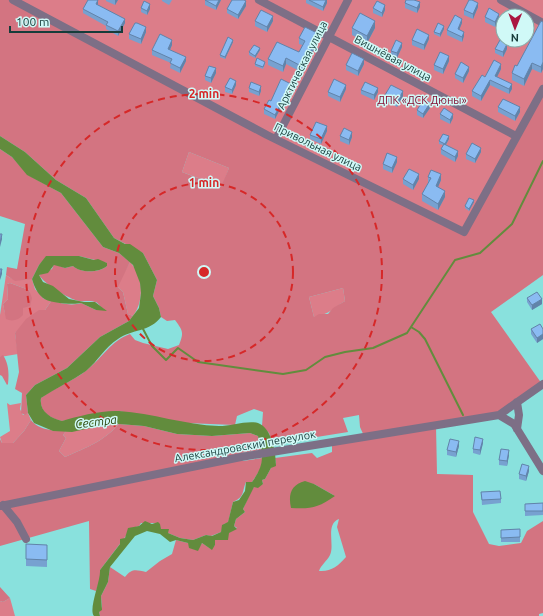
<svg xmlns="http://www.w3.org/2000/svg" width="543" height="616" viewBox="0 0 543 616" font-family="Ubuntu,sans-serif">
	<rect width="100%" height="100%" fill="#89e1dd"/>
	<path fill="#dc7d89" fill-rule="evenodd" d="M13 0H543V91L464 232 304 153ZM503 16H527V40H503Z
		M189 152 229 168 222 187 182 172Z
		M130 262C144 276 144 302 133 316L128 314 123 292 118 287V284Z
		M6 275C14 282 22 279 32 279L35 289 44 299 52 300 45 310 15 333 18 354 0 357V315ZM10 283 29 290 30 294 23 308 5 313 3 304 8 299 7 284Z
		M343 288 345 301C332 309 330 314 314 317L309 297Z
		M7 403 10 405 21 403 20 409 23 415 28 413 31 420 24 431 13 443H2L0 437 10 431Z
		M119 424C103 442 87 447 65 457L59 451 66 438 63 435 66 431Z
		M10 598 15 616H0V601L3 602Z"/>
	<path fill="#d37481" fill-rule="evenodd" d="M0 0H13L464 232 543 91V275L491 312 542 384 506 410 436 426 437 474 473 475V512L489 544 499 546 521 543 527 531 543 521V613L539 614V616H100L99 612 102 607 101 596 108 582 110 567 125 577C132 568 136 570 146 572L160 561 172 554 176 540 188 543 191 548 197 550 202 543 211 549 215 545 214 540 237 528 234 526 236 519 245 512 243 509 251 491 254 487 263 484 262 480 265 479 271 468 276 463 275 458 312 453 317 458 332 452V442L364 436 360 427 359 415 343 418 348 432 273 444 269 433 262 426 263 412 254 409 237 416 235 425 186 423 118 411 62 421C50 418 39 412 41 398 56 387 73 381 87 370 103 357 111 341 130 334L135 340 143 343 168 349 179 345C184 332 183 331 175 320L167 321 161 317 159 308 153 296 157 280 143 253 114 238 86 198 56 180 25 152 0 136ZM189 152 229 168 221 187 182 172ZM343 288 345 301 333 308 328 314H319L314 317 309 297ZM299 483 314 484 335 496ZM339 519 337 527 346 557C338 566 331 572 319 571 321 565 327 561 330 555 335 545 325 524 339 519Z
		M0 149 12 157 28 175 61 193 103 247 119 253 130 262 118 287 123 292 128 314 133 316 129 321 100 337 67 368 35 385 26 395 28 413 25 415 21 413 22 393 15 389 19 372 15 333 26 319 39 310H45L52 300C60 304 73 306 81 303L96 310 104 309C100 307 98 302 95 302 90 300 85 302 79 301 69 299 44 284 39 275L52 269 54 264 65 268 73 266C81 273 99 273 107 266V263L79 256H47L39 265 32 279 15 281 6 275 7 267 17 269 25 224 0 216Z
		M10 283 29 290 32 298 30 306 23 308V315C19 320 12 322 6 319L3 304 8 299 7 284Z
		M3 355C9 364 9 374 8 384L7 385 2 376 0 375V357Z
		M31 420C38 430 55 431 66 431L63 435 66 438 59 451 65 457C87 447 103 442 119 424L144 426 177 434 212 436 250 433 258 436 261 450 241 453 240 456 0 504V439L2 443H13L24 431Z
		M240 458 243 461 262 458C263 468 257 474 252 482H246C242 491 245 497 233 502L228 523 224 524 221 532 211 536 206 535 193 540 180 538 168 533V531L161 529 155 523H141L139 526 132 528 100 570 101 577 96 591 90 589 89 521 0 546V507Z
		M0 587 10 598 3 602 0 601Z"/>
	<path fill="#628c3d" d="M0 136 25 152 56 180 86 198 114 238 125 244H130L143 253 157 280 153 296 159 308 161 317C150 332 132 329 118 339 105 347 98 361 86 371 72 381 56 388 41 398 39 411 50 418 62 421 78 416 102 410 119 411 152 413 185 425 219 426 230 426 248 420 258 423 272 428 276 453 276 466L271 468 265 479 262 480 263 484 258 488 254 487 243 509 245 512 236 519 234 526 237 529 229 533 228 540H215V545L212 550 202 543 198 551 189 548 188 543 176 540 170 542 160 534 147 531 135 536 110 567 108 582 101 596 102 610 99 612 100 616H94C88 610 101 580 100 570L120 544V539L125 538 128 528 139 526 145 521 152 524 158 522 160 524 161 529H169L168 533 180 538 193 540 206 535 212 536 221 532 222 525 228 522 233 502 239 500 245 491 246 482H252C264 465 264 457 258 436L250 433 212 436 177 434 144 426 119 424 104 425 72 432 53 431 34 423 28 413 26 395 35 385 67 368 100 337 129 321 139 308 141 293 140 283 133 265 119 253 103 247 61 193 27 175 12 157 0 149Z
		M46 256H79L94 260 98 259 107 263V266C99 273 80 273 73 266L65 268 54 265 48 273 39 275 43 282 53 286 69 299 84 302H95L107 311 96 310 81 303C74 305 48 303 43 298 37 293 34 286 32 279L39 265Z
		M305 481 314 484 335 496C318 508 311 509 291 508 288 494 291 485 305 481Z"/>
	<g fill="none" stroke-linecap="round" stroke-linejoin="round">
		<path stroke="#628c3d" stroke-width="2" d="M142 327 152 346 166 360 178 348 198 362 283 374 306 370 325 357 345 352 373 348 407 333 455 260 480 253 512 224 543 161
			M411 327 419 332 425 339 463 415"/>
		<path stroke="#7d6f86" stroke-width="8" d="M13 0 267 135 464 232 543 89
			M259 0 516 136
			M501 0 543 23
			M276 139 348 0
			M517 402 519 415 517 429
			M499 415 514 424 543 471
			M3 505 17 522 26 539
			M0 506 241 457 499 415 543 384"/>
	</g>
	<path fill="#77a1d0" d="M106 0H118L115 5 106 1Z
		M162 0H172L169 5 162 1Z
		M205 0H221L216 10 205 5Z
		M306 0H327V3L323 11 306 3Z
		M405 3 420 7 417 13 405 8Z
		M98 4V5L125 23 118 36 106 29V26L83 13V9Z
		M246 6 238 19 227 13V9Z
		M478 7 473 19 464 15V10Z
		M141 8 150 9 147 15 141 12Z
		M373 8 385 10 382 17 373 13Z
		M485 17 499 18 495 27 485 22Z
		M255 21H273L267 32 255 26Z
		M543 22V69L541 73 532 69 524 86 512 80V73L517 66Z
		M462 23 459 29 464 36 462 42 447 35V30Z
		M352 28H375L367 43 352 35Z
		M444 29 440 37 434 34V32Z
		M146 32 141 44 129 39V34Z
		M299 38 319 39 303 73 286 64 283 72 268 65V59L299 52 302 45 299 44Z
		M429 39 424 50 412 45V40Z
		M233 42 225 59 220 57V55Z
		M172 45 170 50 186 61 180 73 170 68 171 63 152 55V50Z
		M402 47 397 58 391 55V51Z
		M495 49H507L503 57 495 53Z
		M260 50 255 58 249 55V52Z
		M449 61 443 74 434 70V65Z
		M255 64H265L263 69 255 66Z
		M364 64 358 76 346 70V65Z
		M501 69 497 77 512 89 509 94 490 85 481 101 472 96V91L485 77Z
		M469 71 463 83 455 78V74Z
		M216 73 211 83 205 80V76Z
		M236 85 232 94 225 92V87Z
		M249 88 261 91 259 96 249 92Z
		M291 88 275 119 264 114V109L271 101Z
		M346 89 340 102 328 96V92Z
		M361 90 378 92 374 100 361 94Z
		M385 95 403 96 397 107 385 100Z
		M498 107 520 112 515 121 498 112Z
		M430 108 423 118 417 115V110Z
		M440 114 453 118 450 124 440 119Z
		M327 131 321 144 310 139V135Z
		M340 136 352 137 349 145 340 141Z
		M449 139 446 145 458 156 455 162 441 154V149L443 145 439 144V141Z
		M481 152 475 163 466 159V154Z
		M397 162 392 173 383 169V164Z
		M428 177 441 180 438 187 445 197 438 210 422 201V194L428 184Z
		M403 179H419L413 190 403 184Z
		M474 202 469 211 465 208V206Z
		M527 298 542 304 532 310 527 302Z
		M531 329H543V339L537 343 531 334Z
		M483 443 480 455 473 453V449Z
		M459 446 456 457 447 455V450Z
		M509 455 507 466 499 465V460Z
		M529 471 526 481 519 479V474Z
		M481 492 501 499V503L482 505Z
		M543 503V515L525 516V504Z
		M520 529V542H501V530Z
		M47 545V567L26 566V559Z"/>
	<path fill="#6183a9" d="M98 0V4L96 9V4Z
		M115 0H118L115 5Z
		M219 0H221L216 10V6Z
		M326 0H327V3L323 11V7Z
		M246 1V6L238 19V15Z
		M420 2V7L417 13V8Z
		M478 3V7L473 19V14Z
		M150 4V9L147 15V11Z
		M385 5V10L382 17V13Z
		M499 14V18L495 27V22Z
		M273 16V21L267 32V27Z
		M125 19V23L118 36V31Z
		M462 19V23L458 33V29Z
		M375 21V28L367 43V36Z
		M444 26V29L440 37V34Z
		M146 27V32L141 44V39Z
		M464 32V36L462 42V37Z
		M319 34V39L303 73V67Z
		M429 35V39L424 50V45Z
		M172 40V45L168 54V49Z
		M233 40V42L225 59V57Z
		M402 43V47L397 58V53Z
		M507 44V49L503 57V52Z
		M260 48V50L255 58V56Z
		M449 56V61L443 74V69Z
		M186 57V61L180 73V68Z
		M286 58V64L283 72V66Z
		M364 59V64L358 76V71Z
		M543 62V69L541 73V67Z
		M532 63V69L524 86V79Z
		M501 64V69L495 81V76Z
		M469 67V71L463 83V78Z
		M216 68V73L211 83V78Z
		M490 80V85L481 101V96Z
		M236 81V85L232 94V90Z
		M291 84V88L275 119V115Z
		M512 84V89L509 94V89Z
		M346 85V89L340 102V97Z
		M261 86V91L259 96V92Z
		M378 88V92L374 100V95Z
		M403 91V96L397 107V102Z
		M430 103V108L423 118V114Z
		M520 107V112L515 121V116Z
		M453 114V118L450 124V120Z
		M327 126V131L321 144V139Z
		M352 132V137L349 145V140Z
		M449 136V139L445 146V144Z
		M481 148V152L475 163V159Z
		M458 151V156L455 162V157Z
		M397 157V162L392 173V168Z
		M419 174V179L413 190V185Z
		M441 174V180L436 192V186Z
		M445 191V197L438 210V204Z
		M474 200V202L469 211V209Z
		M2 234V239L0 247V243Z
		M2 269V274L0 280V276Z
		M542 299V304L532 310V305Z
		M543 334V339L537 343V338Z
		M483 439V443L480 455V450Z
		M459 441V446L456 457V452Z
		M509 450V455L507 466V461Z
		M529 466V471L526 481V476Z"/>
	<path fill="#8abbf2" stroke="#6183a9" d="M88 0H98L96 4 125 19 118 31 106 25 108 22 83 9Z
		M205 0H219L216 6Z
		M232 0H244L246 1 238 15 227 9Z
		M309 0H326L323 7Z
		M406 0H414L420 2 417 8 405 3Z
		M469 0H472L478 3 473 14 464 10Z
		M144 1 150 4 147 11 141 8Z
		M377 1 385 5 382 13 373 8Z
		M489 8 499 14 495 22 485 17Z
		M261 10 273 16 267 27 255 21Z
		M360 13 375 21 367 36 352 28Z
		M455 15 462 19 458 29 464 32 462 37 447 30Z
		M541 21 543 22V62L541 67 532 63 524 79 512 73 515 65 517 66Z
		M135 23H137L146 27 141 39 129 34Z
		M438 23 444 26 440 34 434 32Z
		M305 27 319 34 303 67 286 58 283 66 268 59 277 42 299 52 305 41 299 38Z
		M417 29 429 35 424 45 412 40Z
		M160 34 172 40 168 49 186 57 180 68 170 63 172 59 152 50Z
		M228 37 233 40 225 57 220 55Z
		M396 40 402 43 397 53 391 51Z
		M500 40 507 44 503 52 495 49Z
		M254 45 260 48 255 56 249 52Z
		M440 52 449 56 443 69 434 65Z
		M352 53 364 59 358 71 346 65Z
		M257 58 265 62 263 67 255 64Z
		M494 60 501 64 495 76 512 84 509 89 490 80 481 96 472 91 482 75 485 77Z
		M461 62 469 67 463 78 455 74Z
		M209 66 216 68 211 78 205 76Z
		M230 78 236 81 232 90 225 87Z
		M281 79 291 84 275 115 264 109 269 100 271 101Z
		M334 79 346 85 340 97 328 92Z
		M251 82 261 86 259 92 249 88Z
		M365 82 378 88 374 95 361 90Z
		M391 85 403 91 397 102 385 95Z
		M424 99 430 103 423 114 417 110Z
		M503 99 520 107 515 116 498 107Z
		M444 108 453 114 450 120 440 114Z
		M316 122 327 126 321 139 310 135Z
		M344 128 352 132 349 140 340 136Z
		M443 134 449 136 445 144 439 141Z
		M472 143 481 148 475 159 466 154Z
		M444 144 458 151 455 157 441 149Z
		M387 153 397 157 392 168 383 164Z
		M409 169 419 174 413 185 403 179Z
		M431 170 441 174 436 186 445 191 438 204 422 194 431 178 428 177Z
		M469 198 474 200 469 209 465 206Z
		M0 234H2L0 243Z
		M0 269H2L0 276Z
		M537 292 542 299 532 305 527 298Z
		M540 324 543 329V334L537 338 531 329Z
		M475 437 483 439 480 450 473 449Z
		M450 439 459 441 456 452 447 450Z
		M501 449 509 450 507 461 499 460Z
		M522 464 529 466 526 476 519 474Z
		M500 491 501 499 482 500 481 492Z
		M543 503V511H525V504Z
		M520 529V537L501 538V530Z
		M26 544 47 545V560L26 559Z"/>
	<g fill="none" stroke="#d62828" stroke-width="2" stroke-dasharray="7 5">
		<circle cx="204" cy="272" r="89"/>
		<circle cx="204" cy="272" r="178"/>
	</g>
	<g text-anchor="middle" stroke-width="3" stroke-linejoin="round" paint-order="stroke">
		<g font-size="11" fill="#163c3a" stroke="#d0f9f7">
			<text transform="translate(393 58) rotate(28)" y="4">Вишнёвая улица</text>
			<text transform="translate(302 65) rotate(-63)" y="4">Арктическая улица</text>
			<text transform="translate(318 147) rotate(26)" y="4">Привольная улица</text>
			<text transform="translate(245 446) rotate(-10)" y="4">Александровский переулок</text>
		</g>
		<g font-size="11" fill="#830d30" stroke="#d0f9f7">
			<text x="422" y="104">ДПК «ДСК Дюны»</text>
		</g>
		<g font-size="12" font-style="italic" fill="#29450b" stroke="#d0f9f7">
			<text transform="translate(96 422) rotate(-7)" y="4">Сестра</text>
		</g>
	</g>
	<circle cx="204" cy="272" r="6" fill="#d62828" stroke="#d0f9f7" stroke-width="2"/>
	<g font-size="12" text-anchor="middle" font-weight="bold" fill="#d62828" stroke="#d0f9f7" stroke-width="3" stroke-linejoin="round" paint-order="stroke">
		<text x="204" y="98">2 min</text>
		<text x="204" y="187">1 min</text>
	</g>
	<g transform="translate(515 28) rotate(181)"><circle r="19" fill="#d0f9f7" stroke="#86adab"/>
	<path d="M0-3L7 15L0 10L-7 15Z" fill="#aa1541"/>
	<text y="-6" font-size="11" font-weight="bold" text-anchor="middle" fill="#163c3a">N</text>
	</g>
	<path d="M10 26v6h112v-6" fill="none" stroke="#163c3a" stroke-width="2"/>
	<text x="16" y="26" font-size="12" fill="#163c3a" stroke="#d0f9f7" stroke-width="3" paint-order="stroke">100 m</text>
</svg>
